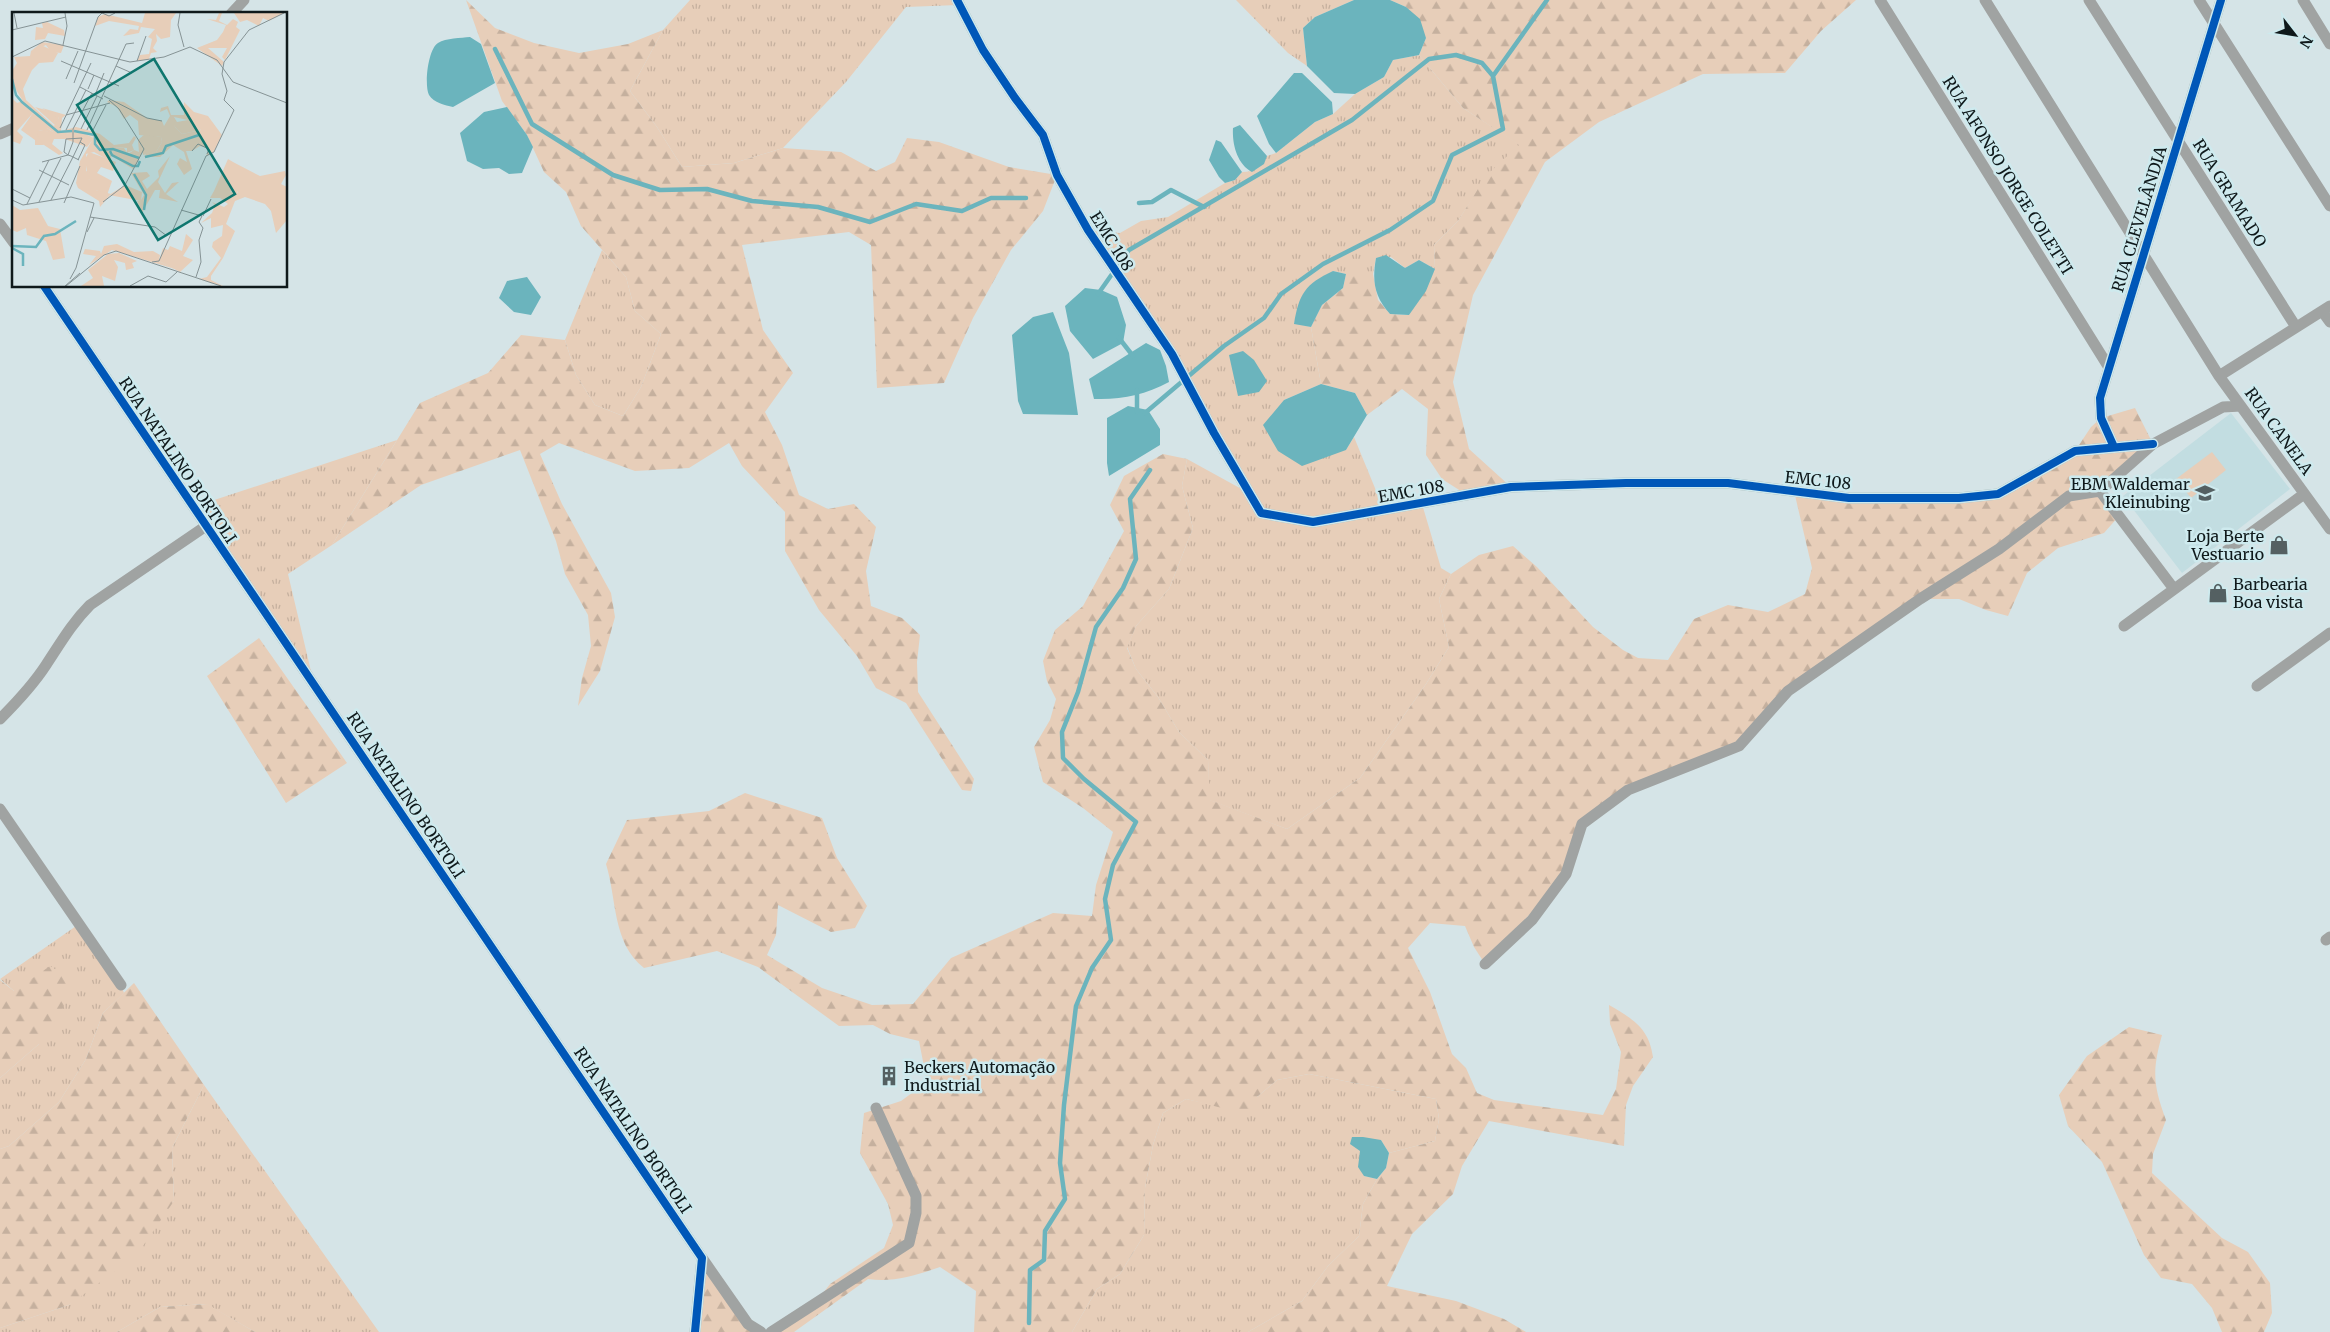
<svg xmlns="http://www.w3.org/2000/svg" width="2330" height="1332" viewBox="0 0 2330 1332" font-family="Merriweather,serif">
	<defs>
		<pattern id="grass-tufts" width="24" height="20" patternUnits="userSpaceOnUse" patternTransform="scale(1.25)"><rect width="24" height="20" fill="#e7ceb9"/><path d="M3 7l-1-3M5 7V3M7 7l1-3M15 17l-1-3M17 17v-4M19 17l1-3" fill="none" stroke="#c5b09e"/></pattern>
		<pattern id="forest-firs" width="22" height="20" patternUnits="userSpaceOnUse" patternTransform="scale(1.25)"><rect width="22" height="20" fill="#e7ceb9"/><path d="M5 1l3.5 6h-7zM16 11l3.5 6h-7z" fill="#c5b09e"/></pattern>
	</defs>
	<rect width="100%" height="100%" fill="#d5e4e7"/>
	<path fill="#c2dde1" d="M2231 413 2290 489 2182 573 2123 496Z"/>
	<path fill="url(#grass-tufts)" d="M690 0H957L958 5 906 7 846 82 783 148 734 163 682 167 657 127 630 91 663 30Z
		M1236 0H1354L1315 17 1303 28 1307 66 1288 53Z
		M1419 55 1463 108 1520 145 1487 176 1458 221 1434 245 1435 269 1419 260 1405 268 1391 257 1376 258 1373 274H1346L1333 271 1294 323 1311 327 1321 384 1284 400 1346 450 1354 437 1384 510 1422 504 1441 568 1451 574 1439 599 1449 647 1426 684 1360 778 1287 829 1209 800 1208 760 1179 732 1158 697 1136 669 1127 647 1136 626 1169 589 1193 528 1182 486 1187 459 1247 492 1172 354 1088 230 1120 233 1141 221 1168 217 1225 183 1235 180 1242 172C1254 172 1262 168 1267 156L1276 153 1315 122 1333 114 1355 94 1384 77 1393 60Z
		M602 250 626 277 635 311 661 334 641 387 623 416 595 405 576 375 565 340Z
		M397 440 332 545 288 574 314 684 193 507Z
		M79 924 121 985 124 993 103 1013 86 1059 59 1102 9 1146 0 1149V1078L39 1044 14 991 0 979Z
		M1309 1074 1436 1099 1439 1119 1435 1141 1389 1153 1381 1140 1360 1150 1364 1176 1377 1179 1363 1204 1359 1236 1328 1266 1302 1301 1248 1332H1072L1097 1289 1120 1274 1144 1235 1145 1188 1153 1145 1163 1113 1186 1099 1219 1106 1257 1097 1277 1080Z
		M204 1085 379 1332H255L206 1304 160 1307 117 1332H0V1328L69 1305 174 1201 172 1148Z"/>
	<path fill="url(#forest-firs)" d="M466 0 495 28 534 43 579 53 628 44 663 30 630 91 657 127 682 167 734 163 783 148 841 152 876 171 895 162 907 138 939 142 1009 167 1057 175 1043 211 1011 250 973 318 944 383 877 388 871 245 849 232 742 245 763 330 793 373 765 412 782 445 799 495 828 509 854 504 876 527 866 571 871 606 902 618 920 635 917 662 918 692 974 779 971 791 962 790 906 703 876 688 857 656 819 610 785 551V512L742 466 729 443 689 468 635 471 559 443 540 454 562 504 611 593 615 617 600 671 578 706 582 678 591 646 588 615 565 574 556 541 520 450 421 485 332 545 420 403 488 373 521 335 565 340 576 375 595 405 623 416 641 387 661 334 635 311 626 277 581 226 566 192 544 172 527 135 502 101Z
		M1390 0H1856L1821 31 1785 73 1703 74 1599 122 1545 162 1473 295 1453 382 1469 449 1511 487 1467 495 1442 479 1426 455 1428 409 1402 389 1367 415 1355 393 1321 384 1311 327 1322 305 1343 288 1346 274H1373L1378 300 1390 314 1409 315 1435 269 1434 245 1458 221 1486 176 1519 145 1463 108 1419 55 1426 38 1406 7Z
		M2135 408 2153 444 2100 491 2119 516 2104 533 2058 548 2027 573 2008 616 1986 610 1959 599H1920L1788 691 1739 746 1628 790 1582 824 1566 874 1485 964 1474 947 1465 926 1430 923 1408 948 1430 992 1452 1054 1466 1068 1477 1093 1494 1100 1603 1115 1616 1089 1621 1052 1610 1024 1609 1005C1633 1019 1649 1028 1653 1057L1633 1086 1626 1105 1624 1146 1489 1121 1462 1166 1453 1194 1412 1234 1387 1286 1456 1301 1504 1319 1526 1332H1248L1302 1301 1328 1266 1359 1236 1363 1204 1377 1179 1386 1168 1389 1153 1435 1141 1439 1119 1436 1099 1309 1074 1277 1080 1257 1097 1250 1115 1186 1099 1163 1113 1153 1145 1145 1188 1144 1235 1120 1274 1097 1289 1072 1332H974L976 1291 940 1267C917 1275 893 1283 868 1279L794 1332H771L814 1305 830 1284 884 1248 893 1225 888 1204 860 1153 864 1113 901 1101 927 1082 919 1041 890 1034 873 1025 839 1026 758 967 717 951 644 968C612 943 617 899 606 864L627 820 709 811 745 793 822 818 837 858 867 906 855 928 831 932 778 905 776 935 767 955 822 988 872 1005 913 1004 951 958 1053 913 1092 916 1096 885 1113 832 1083 808 1043 782 1034 747 1050 720 1056 699 1047 681 1043 661 1055 630 1083 606 1124 531 1110 505 1124 476 1163 454 1187 459 1182 486 1193 528 1169 589 1136 626 1127 648 1136 669 1158 697 1179 732 1208 760 1210 800 1287 829 1360 778 1426 684 1449 647 1439 599 1451 574 1479 555 1513 546 1537 567 1593 627 1623 650 1638 658 1668 660 1694 619 1728 605 1768 612 1805 594 1812 568 1794 491 1849 498 1998 494 2075 451 2091 427 2101 418Z
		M259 638 347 763 286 803 207 676Z
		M50 966 74 981 61 1013 39 1044 0 1078V980L14 991Z
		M134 983 204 1085 172 1148 174 1201 136 1256 69 1305 0 1328V1149L9 1146 59 1102 86 1059 103 1013Z
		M2129 1027 2162 1035C2152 1071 2153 1085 2166 1120L2153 1154 2152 1173 2222 1238 2248 1252 2270 1283 2272 1313 2264 1332H2222L2212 1308 2192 1284 2161 1278 2144 1255 2102 1162 2068 1126 2059 1095 2087 1056Z
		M702 1258 761 1332H695Z
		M207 1304 255 1332H117L160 1307Z"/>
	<path fill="#e7ceb9" d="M2212 452 2226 470 2191 498 2176 479Z"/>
	<path fill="#6bb4bd" d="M1354 0H1390L1406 7 1420 19 1426 38 1419 55 1393 60 1384 77 1355 94 1334 93 1307 66 1303 28 1315 17Z
		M470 37 481 44 495 83 453 107C445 105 434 103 429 95 424 85 428 49 438 43 446 38 461 38 470 37Z
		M1294 73H1302L1332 102 1333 114 1315 122 1276 153 1269 144 1257 116Z
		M507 107 527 135 533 147 522 173 509 174 499 168 483 169 467 161 460 133 484 112Z
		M1240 125 1267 156 1264 164 1252 172C1237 164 1232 144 1233 128Z
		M1216 140 1221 142 1242 172 1235 180 1225 183 1219 177 1209 160Z
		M1386 255 1405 268 1419 260 1435 269 1426 291 1409 315 1390 314C1374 296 1372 281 1376 258Z
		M1333 271 1346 274 1343 288 1322 305 1311 327 1294 324C1299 294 1305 284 1333 271Z
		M527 277 541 297 531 315 514 312 499 298 507 281Z
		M1085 288 1101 290 1117 297 1126 325 1123 343 1093 359 1070 331 1065 306Z
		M1053 312 1069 353 1078 415 1023 414 1018 401 1012 335 1033 317Z
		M1146 343 1160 350 1166 366 1169 382C1144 395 1122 400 1094 399L1089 379Z
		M1243 351 1254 360 1267 381 1259 392 1238 396 1229 355Z
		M1321 384 1355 393 1367 415 1346 450 1302 466 1278 451 1263 425 1284 400Z
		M1128 406 1148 410 1160 429V445L1109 476 1107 463V418Z
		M1352 1137H1363L1381 1140 1389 1153 1386 1168 1377 1179 1364 1176 1358 1167 1360 1151 1350 1144Z"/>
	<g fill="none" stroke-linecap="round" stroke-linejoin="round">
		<path stroke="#6bb4bd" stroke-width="4.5" d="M495 49 532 124 613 175 660 190 707 189 752 201 818 207 870 222 916 204 962 211 991 198H1026
			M1139 203 1152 202 1171 190 1204 207
			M1098 294 1129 250 1352 120 1429 59 1456 55 1482 63 1493 76
			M1119 338 1133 356
			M1137 390V412
			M1145 413 1224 346 1264 318 1281 294 1323 264 1390 230 1433 201 1452 155 1503 129 1493 76 1547 0
			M1029 1323 1030 1270 1044 1260 1045 1231 1065 1199 1060 1163 1064 1105 1076 1006 1092 968 1111 940 1105 899 1113 865 1136 822 1084 779 1063 758 1062 732 1078 692 1096 627 1123 588 1136 559 1130 499 1150 470"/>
		<path stroke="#a0a3a2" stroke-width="11" d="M957 0 983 50 1015 98 1043 135 1057 175 1088 230 1172 354 1214 433 1261 513 1313 522 1511 487 1626 483H1728L1849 498H1959L1998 494 2075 451 2153 444
			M1880 0 2108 366
			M1985 0 2219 376 2330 529
			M2089 0 2296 327
			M2199 0 2330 206
			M2303 0 2330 44
			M231 14 244 0
			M0 134 14 128
			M0 224 14 243
			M44 286 702 1258 695 1332
			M2322 311 2330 322
			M2219 376 2330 306
			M2114 447 2101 418 2100 398 2221 0
			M2100 491 2174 589
			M2124 626 2304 494
			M2257 686 2330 633
			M0 719C17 702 33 685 46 665 60 644 72 623 90 605L206 526
			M0 809 121 985
			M2326 940 2330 937
			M1485 964 1532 920 1566 874 1582 824 1628 790 1739 746 1788 691 1920 599 1999 549 2069 496 2100 491 2153 444 2223 407 2241 406
			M702 1258 748 1324 761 1332
			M771 1332 909 1243 916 1213V1196L876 1108"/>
		<defs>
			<path id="cycleway" d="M957 0 983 50 1015 98 1043 135 1057 175 1088 230 1172 354 1214 433 1261 513 1313 522 1511 487 1626 483H1728L1849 498H1959L1998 494 2075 451 2153 444
				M44 286 702 1258 695 1332
				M2114 447 2101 418 2100 398 2221 0"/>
		</defs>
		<use href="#cycleway" stroke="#ceeaee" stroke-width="11"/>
		<use href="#cycleway" stroke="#0057b8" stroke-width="8"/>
	</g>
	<defs>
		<symbol id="school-bare" viewBox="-9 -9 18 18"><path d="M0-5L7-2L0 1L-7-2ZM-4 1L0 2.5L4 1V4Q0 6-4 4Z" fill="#546062" stroke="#ceeaee" stroke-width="2.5" paint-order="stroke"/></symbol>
		<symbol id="shop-bare" viewBox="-9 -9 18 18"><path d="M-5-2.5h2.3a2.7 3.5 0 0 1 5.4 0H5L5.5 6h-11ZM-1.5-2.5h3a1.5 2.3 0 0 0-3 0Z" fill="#546062" stroke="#ceeaee" stroke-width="2.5" paint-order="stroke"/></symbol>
		<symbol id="building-bare" viewBox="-9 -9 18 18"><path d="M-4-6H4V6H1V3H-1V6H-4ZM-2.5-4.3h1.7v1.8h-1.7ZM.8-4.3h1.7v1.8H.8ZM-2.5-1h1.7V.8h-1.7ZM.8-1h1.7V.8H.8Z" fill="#546062" stroke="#ceeaee" stroke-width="2.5" paint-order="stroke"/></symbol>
	</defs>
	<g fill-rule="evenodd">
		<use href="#school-bare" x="2191" y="479" width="28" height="28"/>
		<use href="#shop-bare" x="2265" y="531" width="28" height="28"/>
		<use href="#shop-bare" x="2204" y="579" width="28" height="28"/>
		<use href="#building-bare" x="875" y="1062" width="28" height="28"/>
	</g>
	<g text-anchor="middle" stroke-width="5" stroke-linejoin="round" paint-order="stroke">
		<g font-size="16" fill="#0f191b" stroke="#ceeaee">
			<text transform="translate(2008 175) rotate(58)" y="6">RUA AFONSO JORGE COLETTI</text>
			<text transform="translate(2230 193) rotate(58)" y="6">RUA GRAMADO</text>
			<text transform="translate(2139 219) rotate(-73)" y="6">RUA CLEVELÂNDIA</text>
			<text transform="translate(1112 241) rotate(58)" y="6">EMC 108</text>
			<text transform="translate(2279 431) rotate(54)" y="6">RUA CANELA</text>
			<text transform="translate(178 460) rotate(56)" y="6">RUA NATALINO BORTOLI</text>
			<text transform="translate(1818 480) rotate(6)" y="6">EMC 108</text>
			<text transform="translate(1411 491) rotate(-10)" y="6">EMC 108</text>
			<text transform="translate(406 795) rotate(56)" y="6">RUA NATALINO BORTOLI</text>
			<text transform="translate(633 1130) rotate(56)" y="6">RUA NATALINO BORTOLI</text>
		</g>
		<g font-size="16" fill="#0f191b" stroke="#ceeaee" text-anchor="end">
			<text x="2190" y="490">EBM Waldemar<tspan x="2190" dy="18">Kleinubing</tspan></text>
			<text x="2264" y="542">Loja Berte<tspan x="2264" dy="18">Vestuario</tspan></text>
			<text x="2233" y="590" text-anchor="start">Barbearia<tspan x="2233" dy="18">Boa vista</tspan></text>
			<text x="904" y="1073" text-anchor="start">Beckers Automação<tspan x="904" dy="18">Industrial</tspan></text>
		</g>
	</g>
	<g transform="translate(12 12)">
		<rect width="275" height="275" fill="#d5e4e7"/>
		<path d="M30 30 52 33 49 41 39 40 34 33 19 39ZM23 95 41 100 47 106 44 114ZM21 101 35 110V116L42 121 26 118 32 133H23V128L9 118ZM162 105 165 110 176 108 189 118 170 122 163 115 160 107ZM67 119 82 126 75 135 53 127V122ZM133 122 149 125 150 130 144 140 131 143V140L121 157 100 144 102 135 112 136 116 142 122 138 127 140 126 128ZM77 140 104 150 101 159 89 155 85 161 100 169 95 183 84 178V170L76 167 73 147ZM216 147 221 150V176L225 177V183L219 179H202ZM113 173 130 180 129 189 97 183ZM174 222 181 228 171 244 181 248 168 260 147 249 151 236 156 238 158 234 170 239Z" fill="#e7ceb9"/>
		<path d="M133 1H164L159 8 158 25 149 27 144 22 145 29 141 36 145 40 139 41 137 47 125 49 128 43 137 42 140 27 136 25 143 17 129 15 127 21 111 24 118 17 126 18 127 14 97 9 83 14 86 5 93 2 130 11ZM207 1H210L207 9 215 13 221 7 226 10 224 15 228 18 213 48 210 45 215 36H196L212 50 210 54 185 36 205 28 211 20 214 13 195 7 204 8ZM222 1H272L257 9 251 6 247 14 235 8 228 10ZM35 10 52 18 53 24 36 21 33 27 23 28 24 15 31 16 30 11ZM29 33 46 41 41 50 27 51 20 58 11 77 14 88 42 114 47 106 30 96 54 103 50 106 49 119 64 115 75 118 88 122 102 133 117 131 122 124 124 126 120 133 122 138 115 141V136L102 135 98 149 82 140 74 142V159L79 161 76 167 84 168V178L99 182 88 195 87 189 66 176 64 171 68 149 82 125 67 119 54 122 53 127H42L40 132 51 141 47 143 32 133 25 123 26 118 41 120 35 116 34 110 21 101 5 119 11 125 8 132 0 129V86L5 91 11 89 0 71V59L5 51 2 45 18 44 19 39ZM97 88 112 90 135 106 150 109 152 114 158 104 155 97 148 100 149 96 156 94 159 103H172V90L182 100 196 104 210 123 202 140 194 144 197 137 188 134 180 139H174L180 157 172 163 165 152 168 146 175 150 172 140 161 133 148 145H132L135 141 144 140 150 130 149 125 127 123 126 109 118 103 112 107 105 95 95 90ZM162 105 176 108 189 118 170 122 163 115ZM158 144 146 170 153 181 160 171 167 170 154 182 166 190 147 186 148 178H143L130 201 125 189 129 188 132 183 119 161 135 160 138 164 130 169 135 177 147 165 146 159ZM221 150 248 164 273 159 274 163 269 172 275 175V208L264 221 259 199 253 192 233 185 223 189 214 212 223 219 211 246 199 264V268L211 274H209L187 267 195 265 209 246 200 235 201 230 210 224 211 213 199 216V206L189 211 200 201 203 193 200 190 212 195 216 192 208 186H198L202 179 214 177 224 182 226 180 214 171ZM0 193 8 198 26 196 36 214 48 217 53 246 41 248 34 229 15 223 14 216 5 220 0 218ZM105 232 122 240 141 239 148 243 147 249 163 257 100 238 77 253 84 244 71 242 73 237 88 239 89 242 92 234ZM107 241 125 249 120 251 122 256 114 258 113 251 102 248 106 255 103 269 90 264 92 274H69L81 266 76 258 96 242Z" fill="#e7ceb9" fill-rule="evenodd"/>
		<path fill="none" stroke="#6bb4bd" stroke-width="2.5" d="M0 67 4 83 10 90 46 120 60 119M62 119 83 123V132L88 138 101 137 127 146M98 139 100 143 121 154H126L128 149M133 145 151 141 154 134 187 123M122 162 134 183 132 198M0 234 24 235 32 224 43 222 64 209M0 236 11 242V254"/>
		<path fill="none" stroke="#869395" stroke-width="1" d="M2 1 5 16M168 1 166 13 172 35M0 18 54 5M51 33 55 14 53 1M0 45 33 29 118 50 152 45 178 35 205 48 221 70 275 91M49 49 107 74M125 49 134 24M104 54 120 61M54 67 66 39M62 71 86 5 90 1 97 4 103 1M68 75 91 87M76 77 82 63M83 83 92 61M92 84 135 106 150 109M54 103 98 91M48 116 79 51M69 117 85 84M54 118 74 78M75 118 114 32 122 31M80 120 94 93M180 139 186 132 197 137 195 142M66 148 73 133 68 130M30 150 56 143 61 130V117L80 81M27 158 57 173M0 177 18 186M0 188 11 193 59 185 82 191 64 256 58 267M39 188 61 145 70 126 54 127 52 140 56 143 59 144 67 148M27 190 49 146M91 190 113 173 132 137 107 97 97 88M52 191 68 154M15 192 37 148M169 198 190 204 187 210 191 216 187 228 189 250 184 265M191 204 199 187M78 205 143 215 155 224M75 220 82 206M140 250 147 249 194 144 202 140 222 98 212 88 215 79 210 62 212 50 237 18 272 1M53 274 68 261M54 274 92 243 104 239 209 274M118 274 136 264 154 270 165 260"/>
		<path fill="#0f766e" fill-opacity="0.15" stroke="#0f766e" stroke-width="2.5" d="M142 47 223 182 146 228 65 93Z"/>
		<rect width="275" height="275" fill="none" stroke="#0f191b" stroke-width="2.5"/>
	</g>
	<g transform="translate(2295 35) rotate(121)" stroke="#ceeaee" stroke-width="4" paint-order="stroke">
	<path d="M0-4L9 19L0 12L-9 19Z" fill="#0f191b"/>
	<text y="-8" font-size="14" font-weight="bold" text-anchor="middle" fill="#0f191b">N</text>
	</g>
</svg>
